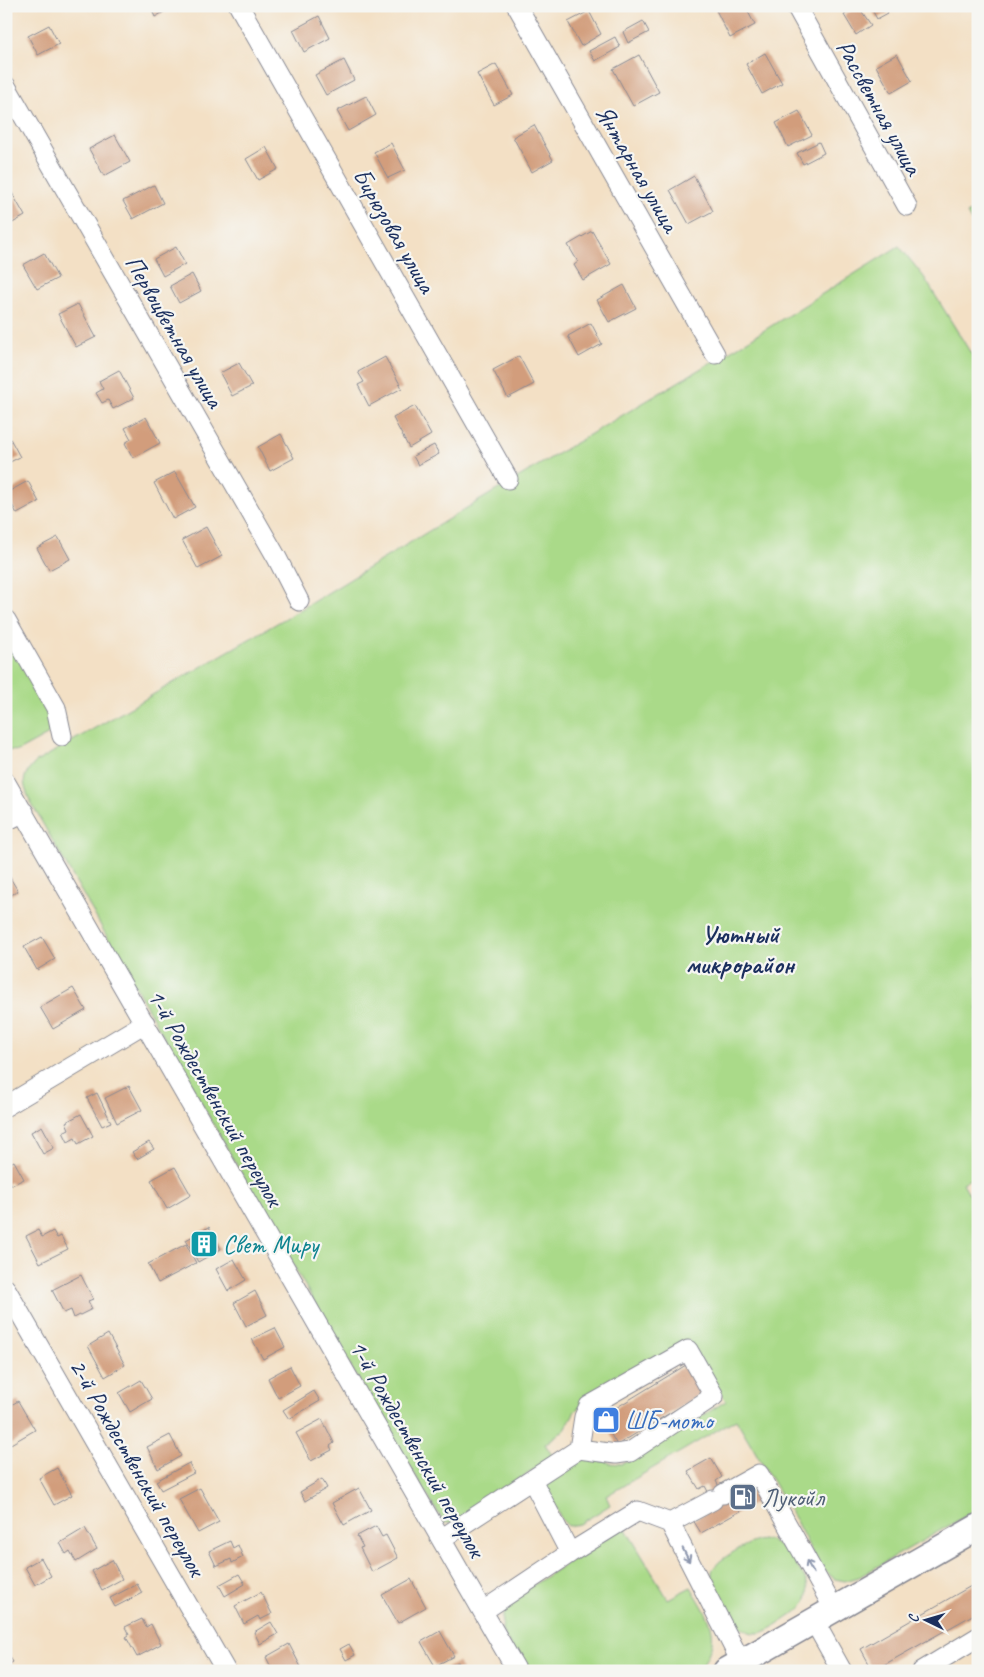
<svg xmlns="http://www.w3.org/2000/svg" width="984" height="1677" viewBox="0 0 984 1677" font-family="Caveat,sans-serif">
	<rect width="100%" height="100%" fill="#f6f6f2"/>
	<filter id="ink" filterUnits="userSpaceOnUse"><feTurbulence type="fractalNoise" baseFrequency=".02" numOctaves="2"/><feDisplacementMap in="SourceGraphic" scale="10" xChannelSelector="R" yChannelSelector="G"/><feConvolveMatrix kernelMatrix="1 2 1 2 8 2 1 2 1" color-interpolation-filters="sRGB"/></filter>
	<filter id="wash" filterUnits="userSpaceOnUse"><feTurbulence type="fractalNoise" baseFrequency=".0096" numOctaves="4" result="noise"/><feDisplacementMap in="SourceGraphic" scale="20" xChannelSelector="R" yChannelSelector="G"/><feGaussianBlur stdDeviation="1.12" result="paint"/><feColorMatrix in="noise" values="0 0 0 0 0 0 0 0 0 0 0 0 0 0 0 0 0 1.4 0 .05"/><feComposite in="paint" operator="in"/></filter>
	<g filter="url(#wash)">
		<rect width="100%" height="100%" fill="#f3e0c5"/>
		<path fill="#aada89" stroke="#628474" d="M978 208V232L967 214Z
			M899 246 924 277 978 365V1175L963 1183 978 1210V1509L859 1577 845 1581 835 1579 820 1568 797 1523 736 1419 606 1496 610 1505 580 1524 568 1526 562 1520 545 1486 551 1476 585 1458 598 1457 609 1463 621 1464 632 1460 726 1401 688 1340 587 1401 575 1411 565 1429 545 1444 553 1457 454 1522 444 1523 363 1388 30 801C22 781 21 778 36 762L298 611 465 509 747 341Z
			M6 631 51 715 49 734 18 751 6 750Z
			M624 1526 668 1599 691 1587C702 1607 720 1628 709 1652 706 1660 702 1666 695 1671H524L502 1631 504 1604Z
			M769 1540C775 1544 782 1547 788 1552 792 1556 793 1561 796 1565 799 1570 804 1575 806 1581 813 1595 804 1608 792 1615 781 1622 767 1634 755 1633 734 1633 709 1591 712 1572 713 1562 744 1545 754 1542 758 1540 764 1540 769 1540Z"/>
		<g id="blocks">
			<path fill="#d29d7b" d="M150 6H174L155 17Z
				M723 6H745L755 25 730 38 716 10Z
				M858 6 871 25 856 35 844 15Z
				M870 6H884L888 13 877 19Z
				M589 11 601 34 581 46 568 22Z
				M319 16 330 38 304 52 293 30Z
				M643 21 649 32 628 43 623 32Z
				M49 25 59 44 38 55 28 36Z
				M615 37 620 47 595 61 589 51Z
				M765 53 782 83 762 94 746 64Z
				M897 54 912 81 891 93 876 66Z
				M639 55 659 92 633 106 613 69Z
				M344 60 354 80 326 95 315 75Z
				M496 64 513 95 494 105 477 74Z
				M366 96 376 115 348 131 337 111Z
				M799 111 812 135 788 147 776 123Z
				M534 125 553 160 532 172 513 137Z
				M115 135 130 162 104 176 89 149Z
				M819 142 824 153 803 164 797 153Z
				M391 143 405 170 388 178 374 152Z
				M266 147 278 169 258 180 246 159Z
				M694 176 713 211 689 224 670 190Z
				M154 185 163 203 133 219 123 201Z
				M12 193 25 216 7 226 6 197Z
				M592 231 611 264 583 280 574 265 578 262 568 245Z
				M176 247 185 264 163 276 154 259Z
				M44 253 58 278 37 289 23 265Z
				M192 274 201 291 179 303 170 286Z
				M624 285 636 308 609 322 597 300Z
				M78 304 96 337 76 347 58 314Z
				M591 323 602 344 579 357 568 336Z
				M519 356 534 384 508 398 493 370Z
				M385 357 402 388 369 406 358 385 364 382 358 372Z
				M239 363 252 386 232 396 220 373Z
				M119 370 134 398 113 409 108 400 102 403 96 393 103 389 99 381Z
				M415 406 431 435 409 448 393 418Z
				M146 417 160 443 133 458 125 443 131 439 125 428Z
				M6 431 20 457 6 464Z
				M281 434 294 458 270 471 258 447Z
				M434 445 439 454 418 465 413 456Z
				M175 472 195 507 173 519 154 483Z
				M28 481 39 502 17 514 6 493Z
				M206 527 222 556 198 569 182 540Z
				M58 537 70 559 49 570 37 548Z
				M6 871 18 891 6 898Z
				M42 937 55 959 37 970 24 947Z
				M73 988 86 1010 53 1029 40 1007Z
				M6 1053 12 1063 6 1066Z
				M129 1086 142 1110 117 1123 105 1098Z
				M97 1093 111 1122 102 1126 87 1098Z
				M81 1114 93 1136 78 1144 75 1138 68 1142 63 1132 69 1129 66 1122Z
				M42 1126 54 1148 43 1154 31 1132Z
				M149 1142 154 1149 137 1159 132 1152Z
				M14 1161 24 1179 12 1185 10 1182 6 1184V1165Z
				M175 1167 191 1195 167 1209 151 1180Z
				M209 1227 221 1249 198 1262 186 1240Z
				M38 1230 42 1237 53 1231 57 1238 61 1236 68 1249 40 1263 26 1236Z
				M186 1244 196 1263 158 1283 148 1264Z
				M234 1259 246 1280 228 1291 216 1269Z
				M81 1275 93 1299 88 1301 92 1309 74 1318 71 1310 64 1313 52 1290Z
				M255 1291 267 1315 246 1326 234 1303Z
				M275 1328 285 1347 263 1359 252 1339Z
				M108 1334 125 1365 105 1377 88 1346Z
				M686 1365 703 1393 617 1445 601 1417Z
				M290 1366 300 1386 278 1398 268 1378Z
				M141 1380 152 1399 130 1412 119 1393Z
				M314 1391 320 1401 289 1419 283 1410Z
				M18 1401 35 1430 9 1445 6 1440V1408Z
				M322 1419 334 1443 330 1446 332 1450 311 1461 296 1433Z
				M170 1435 181 1456 158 1469 147 1447Z
				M711 1458 722 1477 716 1481 726 1500 749 1487 757 1502 701 1533 693 1520 716 1507 705 1486 699 1489 688 1471Z
				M189 1463 194 1473 161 1490 156 1481Z
				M57 1468 72 1495 54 1505 39 1478Z
				M322 1479 327 1488 305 1501 300 1492Z
				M200 1488 219 1522 198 1533 179 1499Z
				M359 1488 371 1510 344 1525 332 1503Z
				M376 1526 382 1537 386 1535 398 1558 372 1572 360 1548 363 1547 357 1536Z
				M85 1528 97 1549 76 1562 70 1551 66 1554 60 1543Z
				M230 1541 233 1548 238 1545 243 1557 232 1563 231 1559 216 1566 209 1551Z
				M41 1558 51 1576 35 1585 25 1567Z
				M112 1560 122 1579 102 1590 92 1571Z
				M239 1574 245 1584 225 1596 219 1585Z
				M411 1579 426 1607 398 1623 382 1595Z
				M978 1582V1612L873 1671 861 1649Z
				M137 1584 142 1593 115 1607 110 1598Z
				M261 1592 272 1614 260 1620 258 1616 244 1624 235 1606Z
				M142 1619 146 1627 151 1624 161 1644 137 1657 126 1637 129 1635 125 1627Z
				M271 1622 278 1634 260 1644 254 1632Z
				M440 1631 454 1656 435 1666 421 1642Z
				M289 1644 303 1671H273L266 1657Z
				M349 1644 355 1655 346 1660 340 1649Z
				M6 1651 13 1662 6 1666Z
				M458 1662 462 1670 441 1671Z"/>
		</g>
	</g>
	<g filter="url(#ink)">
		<use href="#blocks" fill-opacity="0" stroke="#878892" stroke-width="1"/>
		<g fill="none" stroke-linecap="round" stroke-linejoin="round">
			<defs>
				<path id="minor" d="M239 6 508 479
					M517 6 715 354
					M796 6 907 206
					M6 86 277 558 299 601
					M6 620 56 708 62 736
					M6 783 517 1671
					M6 821 24 812
					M6 1106 145 1023
					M6 1289 226 1671
					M723 1494 759 1474 834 1609
					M713 1500 670 1523 741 1662
					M441 1539 579 1449 584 1417 589 1406 688 1350 714 1396 630 1452 616 1454 579 1449
					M570 1553 638 1511 670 1523
					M483 1611 570 1553 532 1480
					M814 1621 842 1671
					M922 1671 978 1637"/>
				<path id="major" d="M726 1671 978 1527"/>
			</defs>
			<use href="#minor" stroke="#878892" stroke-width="21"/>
			<use href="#major" stroke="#878892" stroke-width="28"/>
			<use href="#minor" stroke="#fff" stroke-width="19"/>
			<use href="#major" stroke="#fff" stroke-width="25"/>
		</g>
		<defs><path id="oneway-shaft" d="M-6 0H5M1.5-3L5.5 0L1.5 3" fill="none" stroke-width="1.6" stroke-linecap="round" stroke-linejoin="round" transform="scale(1.25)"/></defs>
		<g stroke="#8d97ae">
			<use href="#oneway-shaft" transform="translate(686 1555) rotate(63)"/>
			<use href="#oneway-shaft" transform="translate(810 1567) rotate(-119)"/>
		</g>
	</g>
	<defs>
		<symbol id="building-square" viewBox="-11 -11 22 22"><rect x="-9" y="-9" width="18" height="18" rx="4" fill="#0f9aa8" stroke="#f6f6f2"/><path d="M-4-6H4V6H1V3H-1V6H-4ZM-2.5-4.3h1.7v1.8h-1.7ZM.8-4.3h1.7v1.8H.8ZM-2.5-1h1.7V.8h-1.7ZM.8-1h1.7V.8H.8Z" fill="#fff"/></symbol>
		<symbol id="shop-square" viewBox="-11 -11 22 22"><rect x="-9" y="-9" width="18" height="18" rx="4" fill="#3f7fe0" stroke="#f6f6f2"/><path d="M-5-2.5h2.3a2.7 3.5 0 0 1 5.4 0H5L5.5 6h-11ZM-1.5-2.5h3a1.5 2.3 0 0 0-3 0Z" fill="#fff"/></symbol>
		<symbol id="fuel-square" viewBox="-11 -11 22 22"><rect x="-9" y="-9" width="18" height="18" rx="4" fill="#5c6f8a" stroke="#f6f6f2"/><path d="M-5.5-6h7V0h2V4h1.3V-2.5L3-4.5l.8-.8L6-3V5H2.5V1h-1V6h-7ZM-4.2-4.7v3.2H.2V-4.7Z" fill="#fff"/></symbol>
	</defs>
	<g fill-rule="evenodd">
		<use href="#building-square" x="188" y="1228" width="32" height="32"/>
		<use href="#shop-square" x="590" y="1404" width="32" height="32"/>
		<use href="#fuel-square" x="727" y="1481" width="32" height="32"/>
	</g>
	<g text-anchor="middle" stroke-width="4.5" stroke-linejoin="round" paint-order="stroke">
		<g font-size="25" fill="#1b2f5e" stroke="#f6f6f2">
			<text transform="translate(880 107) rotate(61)" y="9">Рассветная улица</text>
			<text transform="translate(638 168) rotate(60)" y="9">Янтарная улица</text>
			<text transform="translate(395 230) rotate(60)" y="9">Бирюзовая улица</text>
			<text transform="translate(175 331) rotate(60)" y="9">Первоцветная улица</text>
			<text transform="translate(216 1097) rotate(60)" y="9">1-й Рождественский переулок</text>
			<text transform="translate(418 1448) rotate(60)" y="9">1-й Рождественский переулок</text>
			<text transform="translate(138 1467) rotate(60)" y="9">2-й Рождественский переулок</text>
		</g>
		<g font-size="25" fill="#0d838f" stroke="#f6f6f2" text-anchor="start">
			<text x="223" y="1253">Свет Миру</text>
		</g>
		<g font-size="25" fill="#366cbe" stroke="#f6f6f2" text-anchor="start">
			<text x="625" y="1429">ШБ-мото</text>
		</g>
		<g font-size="25" fill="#4e5e75" stroke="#f6f6f2" text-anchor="start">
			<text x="762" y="1506">Лукойл</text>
		</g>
		<g font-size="26" font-weight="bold" fill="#1b2f5e" stroke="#f6f6f2">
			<text x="740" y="943">Уютный<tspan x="740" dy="30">микрорайон</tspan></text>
		</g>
	</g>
	<rect width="984" height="1677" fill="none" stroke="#f6f6f2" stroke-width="25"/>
	<g transform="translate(926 1620) rotate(275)" stroke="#f6f6f2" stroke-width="4" paint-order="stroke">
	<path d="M0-4L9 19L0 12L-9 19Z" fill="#1b2f5e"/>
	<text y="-8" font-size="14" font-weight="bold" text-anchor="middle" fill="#1b2f5e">С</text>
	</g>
</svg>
